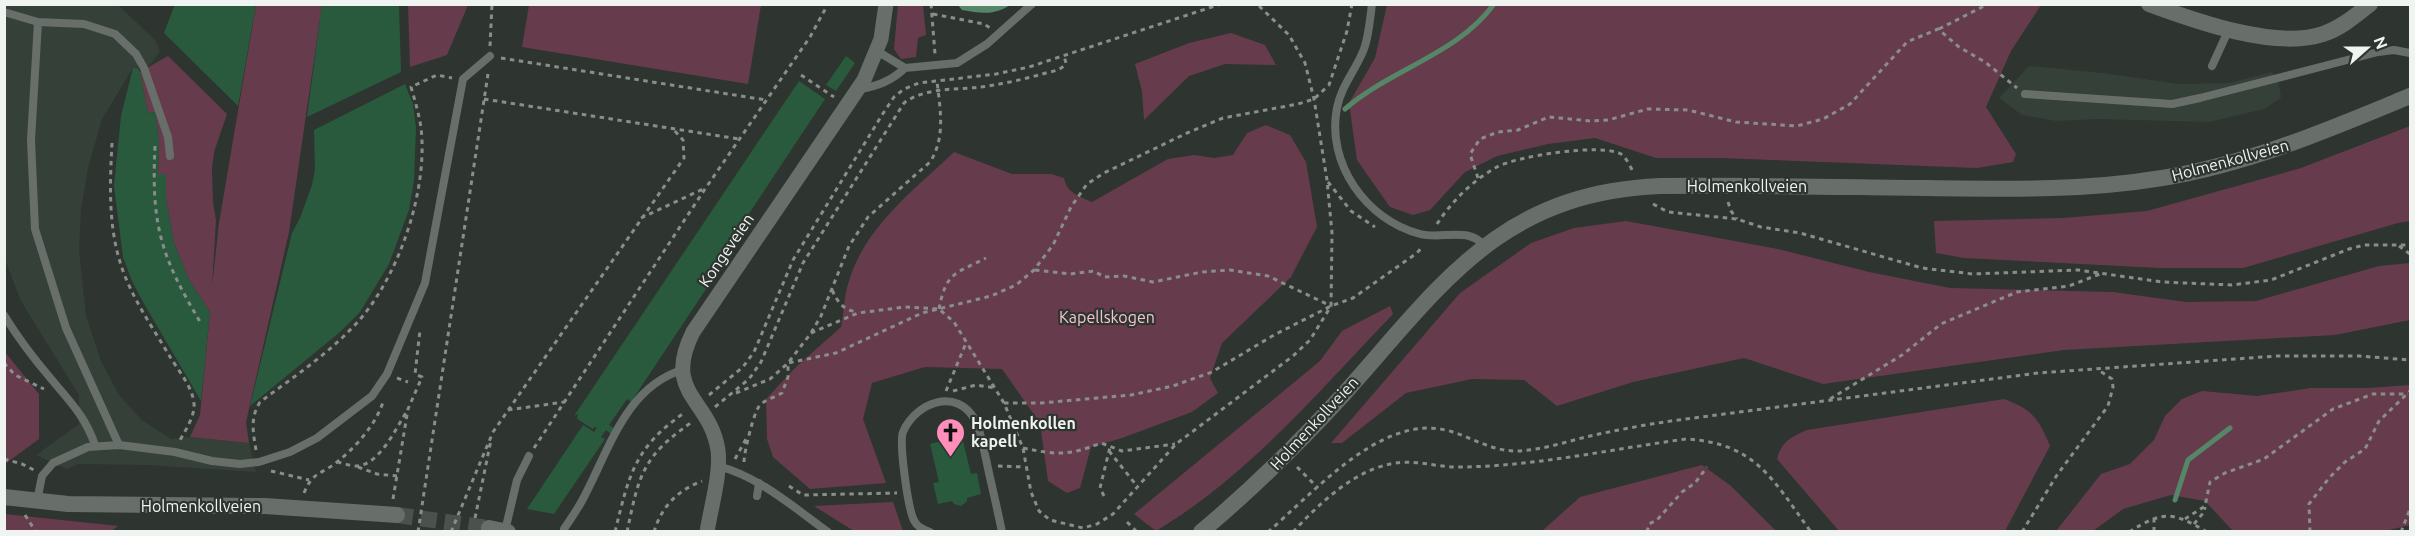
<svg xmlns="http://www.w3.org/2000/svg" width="2415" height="536" viewBox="0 0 2415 536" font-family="Ubuntu,sans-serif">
	<rect width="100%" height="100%" fill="#2e3430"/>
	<path fill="#354038" d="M4 5H118L155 40 160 51 150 65 133 68 102 119 88 168 81 210 79 250 86 316 101 361 119 395 142 420 171 439 190 437 249 443 256 472 147 465 78 464 67 469 36 455 79 424V395L21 301 5 260Z
		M2029 66 2103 73 2179 84 2229 83 2272 72 2279 83 2281 98 2264 109 2209 122 2099 119 2056 121 2022 115 1999 98Z"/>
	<path fill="#663c4c" d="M256 5H322L289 232 246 422 249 443 190 437 200 415 210 312 189 280 174 243 166 199V175L158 174 159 140 155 112 148 113 140 72 168 56 227 114 214 152 212 169 213 203 216 220 212 287 219 223Z
		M408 5H468L447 55 410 67Z
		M529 5H761L748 84 522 47Z
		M898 5H923L926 35 918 38 916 57 901 59 894 49Z
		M1387 5V4L2041 5 2011 51 1986 107 2016 154 2013 162 1977 168 1719 158H1656L1595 138 1548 144 1497 156 1465 172 1430 210 1413 215 1390 207 1357 160 1349 103 1375 58Z
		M1231 33 1265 45 1276 65 1225 64 1189 76 1144 120 1142 91 1135 64 1189 43Z
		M1266 125 1290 135 1306 162 1317 227 1291 277 1222 343 1210 378 1218 393 1192 412 1122 438 1091 447 1080 488 1067 493 1048 481 1040 423 1002 369 925 367 872 383 863 419 886 483 810 489 773 457 767 439 766 399 796 367 841 327C844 312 844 295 849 281 865 227 914 190 954 152L1012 174H1051L1064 178C1066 192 1080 197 1092 202L1168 159 1194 155 1214 158 1233 155 1247 133Z
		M2410 126V221L2398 223 2243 268H2159L1964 258 1936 253 1934 221 2063 218 2147 211 2301 168Z
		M1626 221 1778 249 1869 272 1950 288 2113 292 2186 302 2256 301 2379 266 2410 263V320L2335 335 2064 350 1823 384 1744 358 1633 382 1557 406 1524 380 1472 379 1406 393 1342 443H1331L1460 293 1531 243 1574 228Z
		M1390 306 1393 314C1319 391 1248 476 1156 531L1134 514 1320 361 1342 331Z
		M4 351 39 394V439L5 464Z
		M2410 385V525L2381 532 2233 531 2205 501 2171 495 2123 509 2093 531H2056L2101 474 2130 464 2154 440 2165 416 2182 399 2202 391 2257 396 2311 388H2368Z
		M2004 399C2032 409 2039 419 2050 446L2005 531H1839L1777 459C1781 442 1791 437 1807 430Z
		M1702 465 1731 486 1776 531H1542L1580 497Z
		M893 502 903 531H854L814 506Z
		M5 514 118 526 110 532 5 531Z"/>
	<path fill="#558667" d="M958 5H1010C994 16 980 13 962 10Z"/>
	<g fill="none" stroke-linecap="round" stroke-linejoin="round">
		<path stroke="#558667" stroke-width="5" d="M1345 109C1391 69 1458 54 1494 4
			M2175 500 2188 460 2230 428"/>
	</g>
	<path fill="#295a3d" d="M175 4H256L238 106 164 33Z
		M322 4H399L401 72 307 117Z
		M846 56 855 63 836 91 826 85Z
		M133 68H138L140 72 148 113 155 112 159 139 158 174H166V199L174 243 189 280 210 312 201 401 143 302 132 281 123 257 114 186 121 116Z
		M799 81 825 99 715 265 720 268 631 402 627 399 609 425 614 428 611 434 606 430 601 437 605 439 554 514 527 509 583 425 594 432 597 428 594 427 593 429 577 419 578 414 574 416Z
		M405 84 413 104 416 128 414 180 409 210 389 264 360 312 340 332 250 406 292 233 300 218 312 185 315 169 314 130Z
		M950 435 951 439 962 437 971 474 977 473 981 494 967 498V501L961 506 954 504 952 501 938 504 933 483 939 482 930 444 941 441 940 438Z"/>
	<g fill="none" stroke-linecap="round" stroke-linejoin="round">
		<path stroke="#4b514d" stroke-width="16" stroke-dasharray="16 8" stroke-linecap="butt" d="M397 515 489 528"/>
		<path stroke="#898e8b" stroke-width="3" stroke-dasharray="4.5 4.5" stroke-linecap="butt" d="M931 4 935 54
			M933 14 984 24 990 28
			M1939 29 1988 4
			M490 46 492 4
			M501 58 766 100
			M801 75 834 97
			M484 99 739 139
			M112 143C110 182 108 223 120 262 130 295 151 325 169 355 177 369 193 387 194 404 195 416 185 431 179 442
			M155 146C151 226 161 257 202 325
			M1478 178 1470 154 1480 139 1498 132 1518 130 1549 117 1591 121 1608 120 1648 109 1688 110 1736 122 1797 126 1823 119 1850 104 1907 42 1938 29 1959 47 1985 62 2017 88
			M1328 182 1351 211 1375 227
			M1728 202 1731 211 1737 219
			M1653 204 1668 212 1737 219 1761 227 1800 233 1922 268 1973 274 2078 270 2162 282 2232 285 2271 280 2349 249 2364 245H2410
			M641 218 703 189
			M1437 224C1452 201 1473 180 1497 167 1517 156 1601 143 1621 154 1627 158 1630 167 1634 173
			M2399 246 2410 254
			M1035 270 1070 274 1094 271 1104 277 1124 276 1153 282 1202 272 1230 270 1268 276 1331 306
			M832 290C838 302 842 309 856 312
			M939 309C946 272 955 274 986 258
			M811 333 858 313 905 307 939 309 954 322 1004 403 1023 448 1031 492 1039 511 1050 520 1083 528 1097 524 1113 514 1176 444 1293 356 1310 340 1331 306 1332 233 1327 180 1314 99 1305 63 1289 35 1257 4
			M4 363 15 375 44 389
			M397 378 408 382
			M946 391 966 343
			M953 391 976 385 996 388
			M736 393 770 379 788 363 811 333 821 316 849 246 868 217 930 162C946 137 940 109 937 81
			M709 395 743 367 754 352 793 260 882 115 894 97 904 89 919 83 996 74 1029 67 1221 4
			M1830 399 1902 355 1941 324 2017 292 2069 286 2100 274
			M1004 403H1041L1131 395 1173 386 1212 372 1274 335 1331 306 1353 298 1417 253 1422 247
			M715 407 749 379 761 362 803 263 904 103C925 87 957 90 981 87 1003 84 1025 79 1046 73 1054 71 1062 70 1066 63L1064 56
			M508 410 564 402
			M534 448 705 189 810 37 828 4
			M1023 448C1057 455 1068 456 1101 443L1122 451 1175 444
			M256 450C253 432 250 418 260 402 295 376 334 350 362 317 401 270 428 188 421 128 419 114 415 101 411 87L437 75 452 78
			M1109 451 1137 486
			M4 459 22 464 34 470
			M735 459 746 439
			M337 462C343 463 350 466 356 466 379 466 396 428 407 411
			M744 462C744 452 754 411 760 405 765 400 775 397 782 393L788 377V363L836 353 922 313 991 296 1016 285 1034 270 1053 245 1071 207 1087 184 1104 173 1187 133 1223 118 1298 104 1314 99 1329 85 1347 31 1352 4
			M998 466 1025 467
			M358 467 377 474 397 476
			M1297 467 1318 488
			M271 471 309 480
			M789 486 803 495 897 493
			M304 493C313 471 321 475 337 462 356 447 376 424 383 402
			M1104 496 1100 488 1110 447
			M393 499 408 409 422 377 415 374 420 330
			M25 515 36 532
			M475 518 491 440
			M2154 518V532
			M2185 519 2205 506 2210 482 2225 473 2264 459 2333 409 2373 394H2408
			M1127 522 1137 532
			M2194 524 2204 512 2205 507
			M418 532 488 74
			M451 532 493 432 684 158 683 140 673 129
			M615 532C629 475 634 448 684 413
			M627 532C639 474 643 456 692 422
			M654 532C661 507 678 490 702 481
			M1268 532C1312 494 1377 419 1440 429 1466 433 1486 450 1514 451 1539 451 1565 442 1590 436 1617 430 1644 425 1671 421L2038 373 2277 356H2359L2410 360
			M1293 532C1316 507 1344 480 1376 468 1412 455 1430 468 1462 467 1537 466 1612 449 1686 439 1756 443 1773 480 1811 532
			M1647 532 1649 524 1657 520 1682 492 1695 483 1707 467
			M2022 532 2057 475 2108 406 2113 387 2112 379 2100 371
			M2129 532C2164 510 2173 512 2207 532
			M2310 532 2309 504 2329 478 2345 462 2365 449 2379 421 2410 391
			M2401 532 2410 509"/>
		<path stroke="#686f6a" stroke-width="8" d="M1372 4C1370 19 1369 35 1364 49 1356 70 1341 86 1337 108 1326 163 1366 220 1420 234 1443 240 1466 226 1484 245
			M4 12 38 22 84 24 115 34 136 54 144 68 168 137 170 156
			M38 22 31 140 35 229 66 328 119 445
			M877 51 905 68 957 63 987 44 1032 4
			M2212 66 2229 29
			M860 89C878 86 891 81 905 68
			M2025 94 2172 104 2200 98 2378 52 2394 50 2410 53
			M4 315C18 338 34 359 52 380 71 403 85 416 95 445
			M718 466C760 477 793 507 828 532
			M757 496 759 483
			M37 501 42 476 53 463 88 447 119 445 175 452 212 461 240 464 259 462 290 452 317 438 372 396 387 374 425 283 463 79 490 56
			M564 529C572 517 580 506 586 493 610 447 627 387 682 370
			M505 531 517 480 529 456
			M930 532C925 530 918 528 915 522 908 512 899 443 903 432 916 402 957 387 975 420 981 432 983 446 986 459 991 483 997 507 1002 532"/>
		<path stroke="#686f6a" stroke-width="15" d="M707 532C711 507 721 473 718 450 710 398 662 394 693 332L864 80 881 39 886 4"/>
		<path stroke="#686f6a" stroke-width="16" d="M2149 4C2195 21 2276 50 2323 34 2341 28 2355 16 2370 4"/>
		<path stroke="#686f6a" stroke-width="16" d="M4 497 68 504 265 506 397 515
			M489 528 508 532
			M1201 532C1251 490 1298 444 1342 396 1440 287 1498 193 1660 186 1749 185 1838 187 1927 188 2006 189 2084 191 2162 178 2249 164 2330 129 2410 96"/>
	</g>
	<defs>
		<symbol id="church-pin" viewBox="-11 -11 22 30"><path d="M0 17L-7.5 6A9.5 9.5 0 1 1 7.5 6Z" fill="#ff8eba" stroke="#2e3430"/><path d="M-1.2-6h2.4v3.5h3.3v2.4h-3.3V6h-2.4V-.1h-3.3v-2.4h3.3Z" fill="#111"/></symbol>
	</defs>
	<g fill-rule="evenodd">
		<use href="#church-pin" x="934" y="416" width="33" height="45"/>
	</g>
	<g text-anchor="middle" stroke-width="4.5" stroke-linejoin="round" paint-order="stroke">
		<g font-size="16" fill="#f0f4f1" stroke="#2e3430">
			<text transform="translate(2230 160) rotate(-15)" y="6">Holmenkollveien</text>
			<text x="1747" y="192">Holmenkollveien</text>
			<text transform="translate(726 250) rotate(-56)" y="6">Kongeveien</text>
			<text transform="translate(1314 423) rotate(-47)" y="6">Holmenkollveien</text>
			<text x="201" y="512">Holmenkollveien</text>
		</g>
		<g font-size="16" fill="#f7c4d5" stroke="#2e3430">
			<text x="1107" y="323">Kapellskogen</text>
		</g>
		<g font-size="16" font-weight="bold" fill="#f0f4f1" stroke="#2e3430" text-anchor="start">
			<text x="971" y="429">Holmenkollen<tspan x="971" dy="18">kapell</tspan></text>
		</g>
	</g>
	<rect width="2415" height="536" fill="none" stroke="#f0f4f1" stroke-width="12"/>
	<g transform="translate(2367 48) rotate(69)" stroke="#2e3430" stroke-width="4.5" paint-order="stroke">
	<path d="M0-4.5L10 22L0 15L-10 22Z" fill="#f0f4f1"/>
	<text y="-9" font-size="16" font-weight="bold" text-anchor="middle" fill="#f0f4f1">N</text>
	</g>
</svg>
